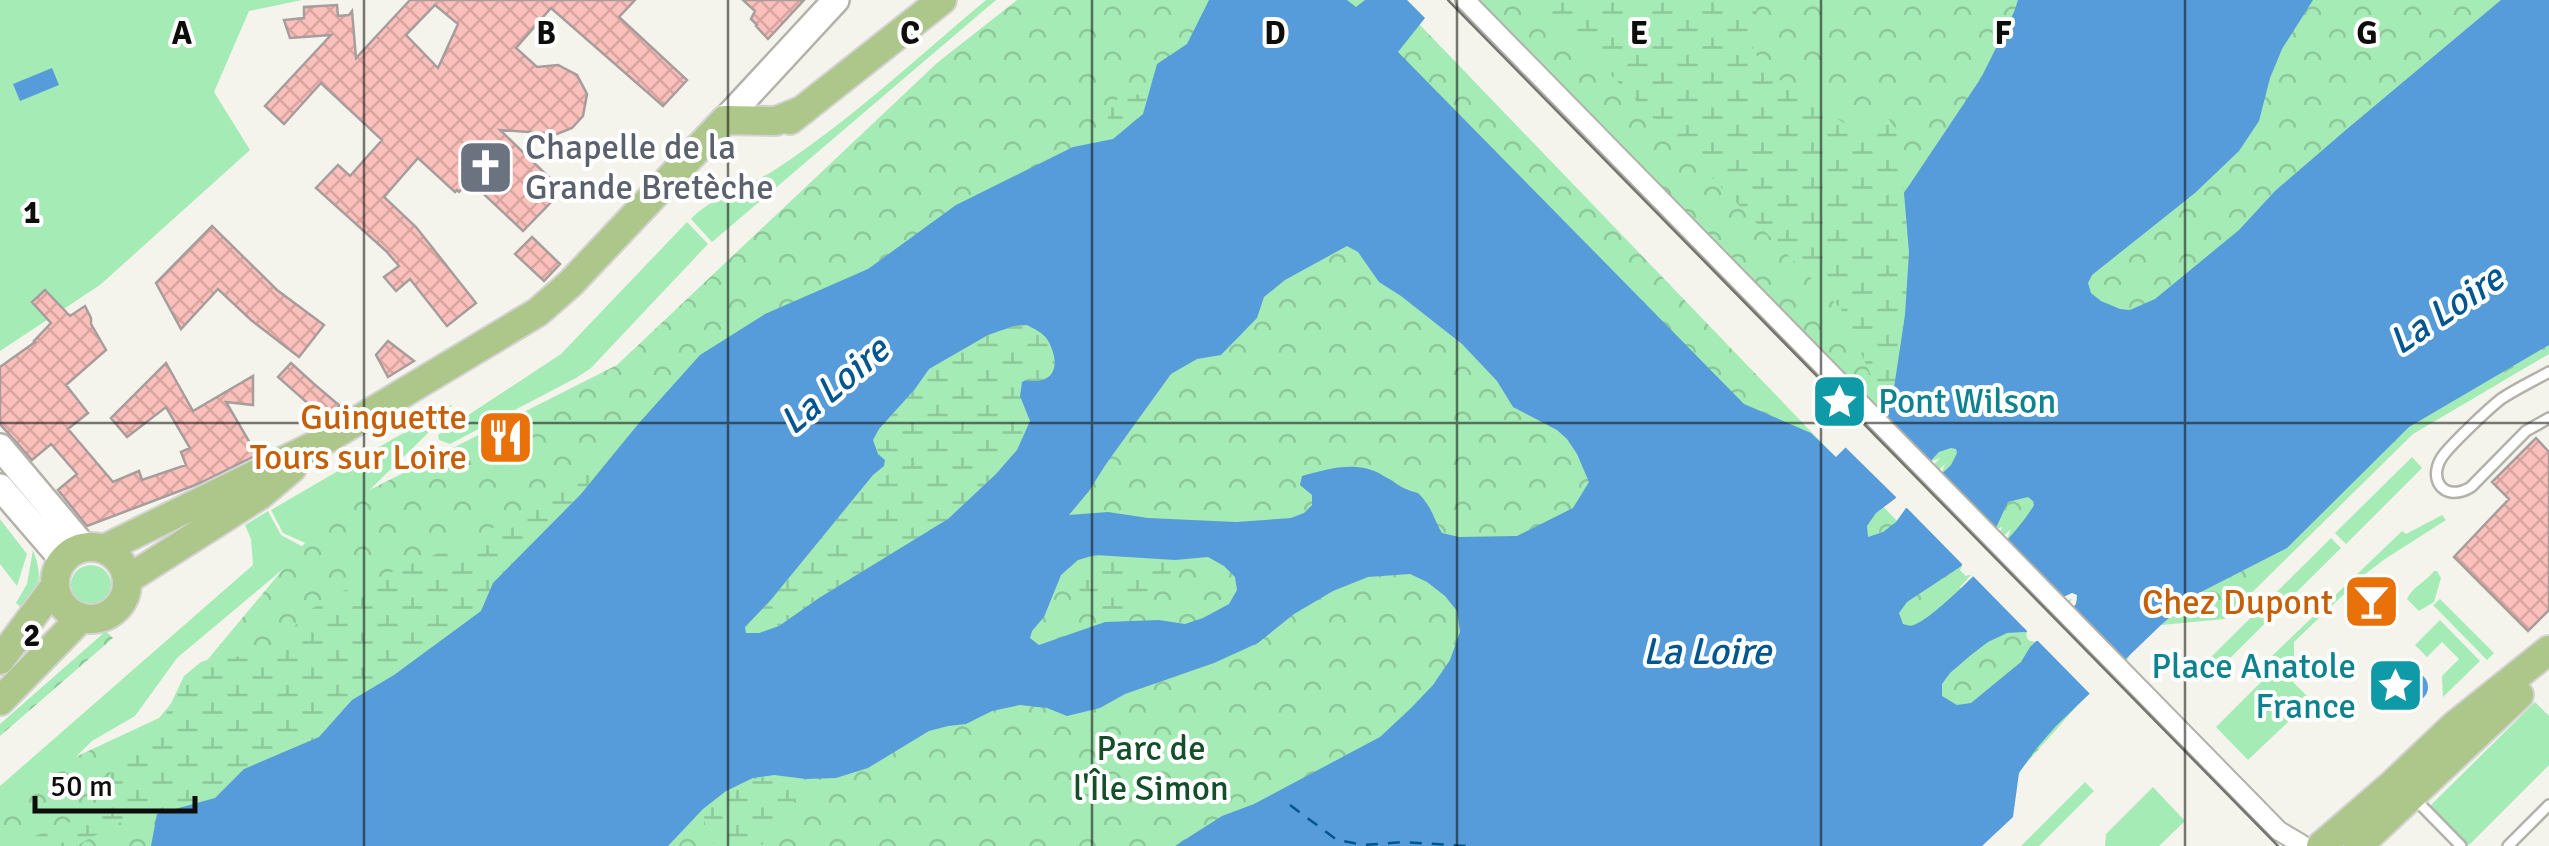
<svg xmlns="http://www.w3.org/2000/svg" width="2549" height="846" viewBox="0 0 2549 846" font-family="Signika,sans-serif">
	<defs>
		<pattern id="forest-crowns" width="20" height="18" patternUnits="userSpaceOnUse" patternTransform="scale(2.5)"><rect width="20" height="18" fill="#a5ebb5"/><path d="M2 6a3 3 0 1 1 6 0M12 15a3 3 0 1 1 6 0" fill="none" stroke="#8dc89a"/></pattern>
		<pattern id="wetland-marsh" width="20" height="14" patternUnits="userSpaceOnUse" patternTransform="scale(2.5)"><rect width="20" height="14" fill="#a5ebb5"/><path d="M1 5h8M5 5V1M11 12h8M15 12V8" fill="none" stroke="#8dc89a"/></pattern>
		<pattern id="building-cross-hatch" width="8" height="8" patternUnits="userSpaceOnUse" patternTransform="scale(2.5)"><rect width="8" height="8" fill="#fcc0bc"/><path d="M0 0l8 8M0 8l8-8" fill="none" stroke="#d7a4a0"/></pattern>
	</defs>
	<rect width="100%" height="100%" fill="#f5f4ec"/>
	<path fill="#a5ebb5" d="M0 0H302L249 11 214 92 250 150 100 285 0 351Z
		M986 0H996L712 242 691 219C711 197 750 186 776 169 851 120 918 57 986 0Z
		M687 222 708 244 591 368 576 378 450 444 439 440 438 435 561 354Z
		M2549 345V354L2413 434 2225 619 2161 625 2197 594 2409 427Z
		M453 404 427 434 312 546 283 533 271 510Z
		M2412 457 2422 468 2346 544 2335 533Z
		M268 511 281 535 307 549 177 658 135 716 92 741 0 831V786L253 565 251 539 245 525Z
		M2442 515 2446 520 2385 559 2364 575 2294 642V660H2275L2272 656 2402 531 2406 534Z
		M0 519 27 554 17 586 0 564Z
		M2331 538 2341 548 2217 671 2207 661Z
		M33 550C43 577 40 587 25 611L16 603 27 584Z
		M71 585a20 20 0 1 1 40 0a20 20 0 1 1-40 0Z
		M2434 571H2437L2441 578 2434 602 2419 611 2407 599C2413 586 2426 582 2434 571Z
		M2440 599 2494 653 2487 660 2433 605Z
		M2440 620 2480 661 2443 697 2442 676 2459 659 2442 642 2427 657 2415 645Z
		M2263 680H2291L2311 700 2248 760 2216 727Z
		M2535 702 2549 716V765L2469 845 2430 806Z
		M2085 782 2094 791 2039 846H2021Z
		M2153 787 2185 821 2159 846H2105L2106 834Z"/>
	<path fill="url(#forest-crowns)" d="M1017 0H1396L1948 574 1963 565 1960 570 1966 576 1972 574 1960 587 2007 633 2028 632 2027 639 2035 642 2026 655 2076 707 1953 846H0V807L26 780 159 718 334 508 617 365 937 63Z
		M1458 0H2549V347L2409 428 2229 600 2149 615 2117 682Z
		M106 631 113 638 0 736V724Z"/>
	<path fill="url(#wetland-marsh)" d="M1551 0H1618L1627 9 1668 0H1760C1750 27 1745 40 1763 65 1768 73 1772 76 1780 80 1788 84 1795 83 1803 86 1824 94 1833 128 1857 125 1867 124 1878 120 1887 117L1895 128 1899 146 1909 252 1905 315 1892 401 1873 380 1841 309 1543 6Z
		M1127 94 1147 95 1143 114 1112 139C1105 119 1105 103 1127 94Z
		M1027 325C1034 329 1042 332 1047 339 1061 362 1057 386 1026 380L1024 407 1030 421 1017 450 996 474 948 519 819 598 779 626 759 633H746L745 627 770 601 873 475 884 466 873 441 879 429 915 389 929 369 988 335 1014 326Z
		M639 423 581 494 493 583 481 611 394 675 352 700 319 737 244 769 215 798 118 823 76 846H15C45 829 77 821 108 807L107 783 115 759 121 752 154 731 165 716 184 676 201 662 222 655 240 657 256 654 272 648 313 608 341 592 472 540 558 490Z
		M1095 555 1175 560 1169 577 1152 587 1149 594V606L1143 614C1125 613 1111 616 1094 616 1077 599 1078 583 1078 560Z
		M774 775 793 778 796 793 791 813 776 833 760 846H715L706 831 703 809C725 792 745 779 774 775Z"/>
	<path fill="#579cda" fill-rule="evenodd" d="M1209 0H1347L1356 7 1365 0H1444L1425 18 1398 52 1744 404 1811 433 1836 457 1892 401 1905 315 1909 252 1904 193 1981 78 2014 12 2018 0H2313L2282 49 2270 78 2259 121 2239 151 2195 193 2092 275 2088 283 2091 293 2101 301 2120 309 2130 310 2155 299 2239 230 2275 191 2347 129 2501 0H2549V345L2409 427 2287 548 2197 594 2161 625 2056 726 2036 749 2019 773 2013 817 1982 846H1175L1222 816 1254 804 1380 737 1410 709 1433 685 1450 660 1460 632 1457 611 1445 596 1427 582 1410 574 1368 577 1333 591 1294 614 1258 643 1214 663 1125 694 1100 708 1067 716 1047 708 1020 705 992 711 966 724 948 726 929 731 868 768 836 778 806 779 774 775 753 778 726 791 703 809 668 846H151L157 814 215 798 244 769 319 737 352 700 394 675 481 611 493 583 581 494 639 423 700 355 765 314 868 269 956 205 1073 147 1113 139 1143 114 1157 64 1187 44ZM1347 246 1358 252 1379 282 1401 296 1462 344 1497 381 1513 407 1557 430 1567 439 1577 454 1589 482 1573 508 1517 536 1459 537 1442 533C1433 518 1433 508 1418 493 1399 488 1399 484 1382 475 1357 460 1328 469 1302 476L1300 485 1312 495V505L1304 513 1291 518 1236 522 1148 518 1108 512 1069 515 1089 491 1106 464 1171 374 1197 359 1221 355 1257 318 1264 297 1285 280ZM1027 325C1034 329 1042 332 1047 339 1061 362 1057 386 1026 380L1022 382 1020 396 1030 421 1017 450 996 474 948 519 819 598 779 626 759 633H746L745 627 770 601 873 475 884 466 885 460 878 454 873 440 879 429 915 389 929 369 988 335 1014 326ZM1951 448 1956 449 1957 453 1951 465 1906 508 1896 522 1883 532 1868 537 1867 526 1876 513 1896 498 1939 452ZM2028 497 2033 501 2034 505C2020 531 1944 610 1918 623 1910 627 1911 626 1903 624L1899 613 1907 602 1963 565 1995 530 2008 502ZM1095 555 1175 560 1208 557 1224 566 1235 577 1237 590 1229 604 1203 618 1185 624 1159 620 1105 622 1039 645 1030 638 1032 631 1044 617 1061 575 1078 560ZM2072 593 2077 599 2075 604 2030 647 2021 662 1971 703 1957 705 1942 696V684L1950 673 1971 655 1988 642 2007 633 2028 632Z
		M52 68 59 85 20 101 13 84Z
		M2398 687a15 15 0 1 1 30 0a15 15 0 1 1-30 0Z"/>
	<path fill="#f5f4ec" d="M1407 0H1449L1429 22Z
		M1877 409 1929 462 1940 458 1895 505 1896 497 1842 444Z
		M1945 464 1941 474 1995 530 2002 527 1999 534 1961 572 1962 564 1907 508 1899 509Z
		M2011 529 2006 541 2061 598 2072 593 2077 595 2076 604 2072 608 2128 664 2093 697 2038 641H2029L2068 605 2072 599 2064 602 2026 637 2027 631 1972 575H1964Z"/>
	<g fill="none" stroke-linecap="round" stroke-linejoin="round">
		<path stroke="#01568f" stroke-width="2.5" stroke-dasharray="12 10" stroke-linecap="butt" d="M1290 805 1337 840 1364 845 1403 842 1466 846"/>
	</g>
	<path fill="url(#building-cross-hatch)" stroke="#a69d9c" stroke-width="2.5" fill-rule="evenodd" d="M410 0H635L619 17 687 80 663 106 551 8 516 48 537 67 558 65 577 75 587 94 583 116 572 128 557 134 500 130 560 188 561 192 523 231 469 180 459 192 457 190 455 192 418 158 384 197 416 227 476 303 447 326 410 279 396 291 384 277 399 266 386 251 316 188 338 165 350 176 382 140 321 83 284 124 265 106 331 35 290 38 284 20 304 18V7L337 5 338 16 349 15 352 11 356 58ZM435 5 458 24 438 68 406 35Z
		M743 0H804L768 39 756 26 757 25 751 19 755 11Z
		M212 226 277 290 324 325 299 357 251 320 218 289 181 329 156 283Z
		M532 237 560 264 544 281 515 254Z
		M45 290 70 316 85 306 91 318V324L106 350 66 385 88 413 68 429 113 482 139 471 142 480 186 465 181 452 190 448 166 407 127 437 111 418 166 363 193 411 253 376V405L226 402 257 455 198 484 87 526 58 490 77 474 51 444 32 460 0 424V367L35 342 34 341 51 323 32 302Z
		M388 341 414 361 388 377 376 355Z
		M291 363 314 384 340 406 318 418 311 406 278 377Z
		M2536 438 2549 452V610L2528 631 2454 557 2509 499 2492 482Z"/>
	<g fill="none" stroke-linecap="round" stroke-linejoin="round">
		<defs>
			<path id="lane" d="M2549 372C2533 381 2516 389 2501 399 2487 410 2456 440 2445 453 2425 477 2443 504 2471 487L2526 431 2549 418
				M2414 798 2461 846
				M2508 846 2549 805"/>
			<path id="street" d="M1465 0 2279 831 2301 844"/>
			<path id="secondary" d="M725 120 836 0
				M0 447 84 547
				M0 487 63 560"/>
			<path id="primary" d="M790 120 942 0
				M55 583a36 36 0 1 1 72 0a36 36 0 1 1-72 0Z
				M104 549 320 443 538 312 571 283 725 120 776 121 803 110
				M128 579 260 495 292 468
				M0 660 55 586
				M0 701 81 618
				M2321 846 2394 783 2454 726 2549 650
				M2358 846 2519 695"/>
		</defs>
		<use href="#lane" stroke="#b2b1aa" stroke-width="14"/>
		<use href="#street" stroke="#b2b1aa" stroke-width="22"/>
		<use href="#secondary" stroke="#b2b1aa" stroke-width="30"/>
		<use href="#primary" stroke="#d3d3d3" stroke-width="32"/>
		<use href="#lane" stroke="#fff" stroke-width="9"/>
		<use href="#street" stroke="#fff" stroke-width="18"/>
		<use href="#secondary" stroke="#fff" stroke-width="25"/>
		<use href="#primary" stroke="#acc789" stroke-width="28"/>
		<path stroke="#757570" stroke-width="2.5" d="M1448 0 2278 846"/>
	</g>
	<path fill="none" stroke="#0d0d0b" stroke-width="2.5" stroke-opacity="0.55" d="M364 0V846M728 0V846M1092 0V846M1457 0V846M1821 0V846M2185 0V846M0 423H2549"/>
	<defs>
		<symbol id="church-square" viewBox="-11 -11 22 22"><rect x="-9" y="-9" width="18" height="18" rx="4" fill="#6b7280" stroke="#fff"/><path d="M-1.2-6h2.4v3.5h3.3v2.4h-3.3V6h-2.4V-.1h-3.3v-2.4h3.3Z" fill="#fff"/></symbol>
		<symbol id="sight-square" viewBox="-11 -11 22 22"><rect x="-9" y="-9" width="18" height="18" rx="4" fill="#0f9aa8" stroke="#fff"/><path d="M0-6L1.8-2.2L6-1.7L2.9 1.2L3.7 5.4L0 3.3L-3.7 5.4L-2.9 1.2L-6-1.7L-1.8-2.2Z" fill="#fff"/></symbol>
		<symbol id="restaurant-square" viewBox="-11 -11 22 22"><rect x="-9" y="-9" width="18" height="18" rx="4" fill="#e8710a" stroke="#fff"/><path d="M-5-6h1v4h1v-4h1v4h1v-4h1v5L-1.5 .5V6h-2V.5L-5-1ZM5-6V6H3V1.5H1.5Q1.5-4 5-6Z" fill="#fff"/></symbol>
		<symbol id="bar-square" viewBox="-11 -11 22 22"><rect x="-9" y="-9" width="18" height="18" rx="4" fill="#e8710a" stroke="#fff"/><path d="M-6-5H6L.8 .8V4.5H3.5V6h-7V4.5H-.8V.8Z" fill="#fff"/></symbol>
	</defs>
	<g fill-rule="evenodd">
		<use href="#church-square" x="454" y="136" width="63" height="63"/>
		<use href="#sight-square" x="1808" y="370" width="63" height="63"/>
		<use href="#restaurant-square" x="474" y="406" width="63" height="63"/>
		<use href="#bar-square" x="2340" y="570" width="63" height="63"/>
		<use href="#sight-square" x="2364" y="654" width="63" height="63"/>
	</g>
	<g text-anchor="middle" stroke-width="8" stroke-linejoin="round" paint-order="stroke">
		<g font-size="35" fill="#5b616d" stroke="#fff" text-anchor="start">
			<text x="525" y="159">Chapelle de la<tspan x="525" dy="40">Grande Bretèche</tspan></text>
		</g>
		<g font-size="35" fill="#0d838f" stroke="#fff" text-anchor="start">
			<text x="1878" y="413">Pont Wilson</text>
			<text x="2356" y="678" text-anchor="end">Place Anatole<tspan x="2356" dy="40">France</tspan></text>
		</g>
		<g font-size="35" fill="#c56008" stroke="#fff" text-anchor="end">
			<text x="467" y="429">Guinguette<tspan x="467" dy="40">Tours sur Loire</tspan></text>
			<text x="2333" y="614">Chez Dupont</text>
		</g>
		<g font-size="35" fill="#154f29" stroke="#fff">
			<text x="1151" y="760">Parc de<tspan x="1151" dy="40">l'Île Simon</tspan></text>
		</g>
		<g font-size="38" font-style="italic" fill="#01568f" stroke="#fff">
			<text transform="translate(2446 309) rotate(-34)" y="13">La Loire</text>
			<text transform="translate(834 385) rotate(-40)" y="13">La Loire</text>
			<text x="1707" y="664">La Loire</text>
		</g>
	</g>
	<g font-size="32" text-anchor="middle" font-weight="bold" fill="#0d0d0b" stroke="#fff" stroke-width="8" stroke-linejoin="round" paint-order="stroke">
		<text x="182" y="44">A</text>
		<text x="546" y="44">B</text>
		<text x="910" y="44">C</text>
		<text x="1275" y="44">D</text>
		<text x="1639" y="44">E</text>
		<text x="2003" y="44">F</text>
		<text x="2367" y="44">G</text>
		<text x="32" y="223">1</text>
		<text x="32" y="646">2</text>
	</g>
	<path d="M35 796v15h160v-15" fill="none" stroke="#0d0d0b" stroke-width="5"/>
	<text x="50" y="796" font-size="30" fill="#0d0d0b" stroke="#ffffff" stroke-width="8" paint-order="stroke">50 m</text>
</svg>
